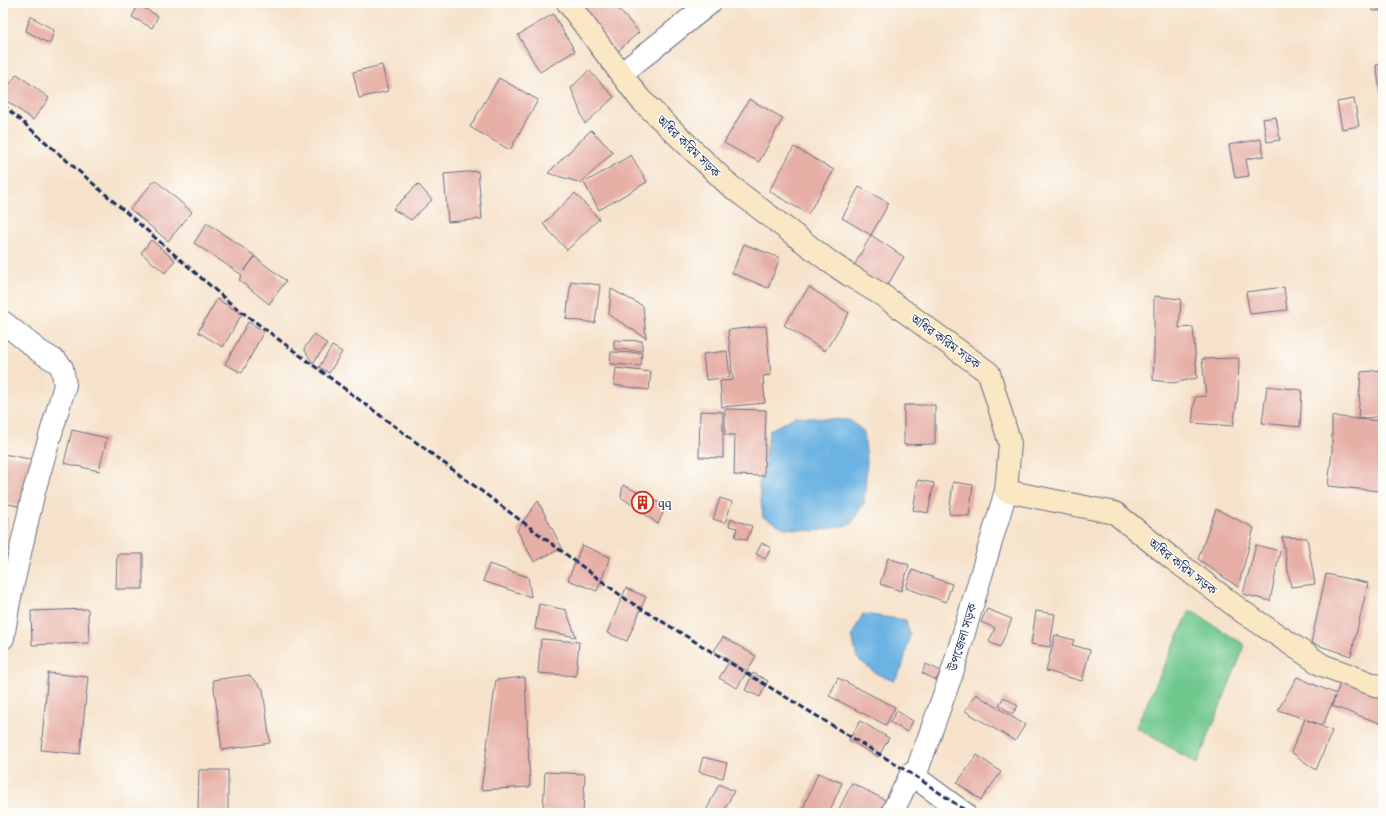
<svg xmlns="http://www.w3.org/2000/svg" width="1386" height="816" viewBox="0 0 1386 816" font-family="'Gentium Book Plus','Noto Serif Bengali',serif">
	<rect width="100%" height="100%" fill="#fdfcf7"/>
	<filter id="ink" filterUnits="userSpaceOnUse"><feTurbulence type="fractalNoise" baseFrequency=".025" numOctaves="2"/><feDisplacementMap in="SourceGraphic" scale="8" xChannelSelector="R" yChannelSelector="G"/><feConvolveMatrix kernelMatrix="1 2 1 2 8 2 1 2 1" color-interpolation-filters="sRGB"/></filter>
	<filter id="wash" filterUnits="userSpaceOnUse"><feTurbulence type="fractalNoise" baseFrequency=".012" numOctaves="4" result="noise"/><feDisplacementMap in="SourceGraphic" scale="16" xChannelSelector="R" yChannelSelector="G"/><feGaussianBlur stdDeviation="0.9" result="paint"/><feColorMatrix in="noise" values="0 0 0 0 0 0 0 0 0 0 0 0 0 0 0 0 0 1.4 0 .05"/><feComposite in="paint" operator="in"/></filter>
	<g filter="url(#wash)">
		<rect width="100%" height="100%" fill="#f6e2ca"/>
		<path fill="#70c88e" stroke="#467c76" d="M1190 610 1245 645 1197 764 1136 727Z"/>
		<path fill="#6cb3e3" stroke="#4471a0" d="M795 417 850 420 864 432 867 461 864 503 851 524 817 531 785 528 763 517 759 486 770 430Z
			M863 614 906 620 910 635 902 668 894 681 877 674 857 658 852 635Z"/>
		<g id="blocks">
			<path fill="#e6afa6" d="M577 3H613L639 32 618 51Z
				M1373 3H1383V10L1373 11Z
				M138 5 158 16 152 28 132 17Z
				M553 14 575 51 540 72 518 35Z
				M30 16 54 30 50 44 26 31Z
				M1383 64V92H1380L1376 65Z
				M382 65 388 91 359 98 353 72Z
				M589 70 614 97 585 124 571 88Z
				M17 74 49 98 33 120 3 98V94Z
				M499 78 538 100 510 150 470 127Z
				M749 99 783 118 759 162 724 143Z
				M1354 99 1359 126 1342 129 1337 102Z
				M1276 117 1280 140 1267 142 1263 119Z
				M591 130 613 152 581 183 548 173Z
				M1261 139 1264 156 1246 159 1249 176 1235 178 1229 145Z
				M794 147 834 170 808 214 769 191Z
				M631 155 647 182 599 210 584 183Z
				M478 171 482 219 448 222 444 174Z
				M155 180 192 212 168 241 130 209Z
				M418 184 432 200 411 220 393 209Z
				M859 187 889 203 871 235 904 257 882 295 849 275 871 235 842 218Z
				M575 193 599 219 567 250 543 224Z
				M207 223 255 256 244 271 255 257 286 281 269 304 239 280 242 275 194 243Z
				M151 240 175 260 165 273 141 253Z
				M744 244 780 258 768 288 732 273Z
				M571 281 600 285 595 323 566 319Z
				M809 287 849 313 825 351 784 325Z
				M1284 287 1287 310 1250 314 1246 292Z
				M611 289 643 306 646 338 609 315Z
				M1154 296 1181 299 1179 328 1193 327 1197 378 1173 383 1153 380 1154 352Z
				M217 299 242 314 223 347 198 332Z
				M248 322 264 331 242 373 225 364Z
				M766 326 771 375 763 376 765 403 722 407 720 381 733 380 728 330Z
				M314 334 327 344 313 363 304 349Z
				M614 340 642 341V351L614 349Z
				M332 346 342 352 329 373 319 367Z
				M727 351 730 377 706 380 703 354Z
				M611 352 642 353 641 366 610 364Z
				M1239 358 1238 394 1233 426 1192 423 1195 397 1206 396 1202 359Z
				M616 368 651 372 649 390 614 385Z
				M1383 370V416L1358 419 1383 421 1379 491 1328 486 1332 451V416L1358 419 1361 372Z
				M1267 386 1302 390 1300 427 1262 423Z
				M904 405H935V444L904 445Z
				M725 409 766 410 764 476 734 475 735 435H725Z
				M700 411 723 412V458L699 457Z
				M72 430 107 438 99 471 64 463Z
				M3 454 35 460 27 508 3 503Z
				M918 480 934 483 928 513 913 510Z
				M953 482 973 485 969 516 949 514Z
				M623 485 666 506 658 524 621 497Z
				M720 498 732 502 725 523 713 519Z
				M538 501 562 548 534 562 517 530Z
				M1216 509 1254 528 1238 587 1198 559Z
				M3 517H8L6 549H3Z
				M731 519 752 526 747 540 735 537 737 528 729 526Z
				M1282 537 1307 538 1315 584 1291 587Z
				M762 543 771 548 765 559 756 554Z
				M582 545 610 557 597 591 568 580Z
				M1256 545 1280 551 1270 601 1243 594Z
				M117 554H143V589H116Z
				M888 558 909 565 901 591 880 584Z
				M489 564 528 577 531 597 483 581Z
				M912 570 952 584 946 602 906 588Z
				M1326 574 1368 583 1351 656 1311 643Z
				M626 588 646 597 627 641 607 633Z
				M539 604 566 610 576 637 535 629Z
				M88 609 89 643 32 645 31 611Z
				M987 609 1012 619 1000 647 989 642 995 628 981 622Z
				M1036 611 1055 614 1050 647 1031 644Z
				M1055 635 1074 640 1072 645 1090 650 1082 681 1046 671Z
				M723 637 756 656 747 671 714 651Z
				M541 639 579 642 576 676 538 673Z
				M729 662 746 673 737 688 719 678Z
				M926 664 941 671 936 680 922 673Z
				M48 673 88 677 80 754 41 750Z
				M753 673 768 681 760 697 745 690Z
				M249 675 263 689 270 743 222 750 213 680Z
				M525 677 530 787 481 790 496 680Z
				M1297 677 1336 694 1342 679 1383 694V724L1332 706 1335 696 1323 725 1307 720 1332 731 1316 770 1291 752 1305 719 1278 710Z
				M838 678 895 707 886 725 829 696Z
				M976 694 1025 725 1015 741 965 711Z
				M1004 697 1018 706 1012 714 999 705Z
				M897 711 913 721 907 732 890 722Z
				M860 721 889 738 878 757 849 740Z
				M977 755 1001 772 981 800 957 783Z
				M703 757 727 763 723 778 699 772Z
				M199 770H228V813H198Z
				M545 772 585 774 583 813 543 811Z
				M818 773 842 783 829 813H801Z
				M852 783 889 802 883 813H837Z
				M719 784 734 791 723 813H705Z"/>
		</g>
	</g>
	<g filter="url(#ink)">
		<use href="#blocks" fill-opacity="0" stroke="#686e84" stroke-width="1"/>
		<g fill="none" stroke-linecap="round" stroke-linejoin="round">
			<defs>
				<path id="street" d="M621 74 710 3
					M3 322 39 351 57 362 62 368 65 385 34 491 9 601 3 638
					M911 774 915 776 952 673 1006 491
					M911 774 964 813
					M892 813 911 774"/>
				<path id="secondary" d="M568 3 640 99 729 185 830 262 849 275 882 295 989 373 1010 444 1006 491 1115 513 1169 556 1243 612 1322 665 1383 688"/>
			</defs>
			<use href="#street" stroke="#686e84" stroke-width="24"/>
			<use href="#secondary" stroke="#686e84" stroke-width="24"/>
			<use href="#street" stroke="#fff" stroke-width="22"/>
			<use href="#secondary" stroke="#fae7c3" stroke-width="22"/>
			<path stroke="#1b2f5e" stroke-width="3" stroke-dasharray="6 3" stroke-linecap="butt" d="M3 105 230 303 627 600 915 776 969 813"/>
		</g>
	</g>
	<defs>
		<symbol id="building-ring" viewBox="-11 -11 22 22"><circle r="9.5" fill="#fdfcf7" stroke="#c8321e" stroke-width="1.5"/><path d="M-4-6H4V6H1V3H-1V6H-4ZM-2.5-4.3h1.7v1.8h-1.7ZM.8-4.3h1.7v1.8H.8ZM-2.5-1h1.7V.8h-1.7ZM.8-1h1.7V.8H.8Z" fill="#c8321e"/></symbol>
	</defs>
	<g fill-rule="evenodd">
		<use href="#building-ring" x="630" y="490" width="25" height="25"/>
	</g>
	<g text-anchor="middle" stroke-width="3" stroke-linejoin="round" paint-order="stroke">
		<g font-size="13" fill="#1b2f5e" stroke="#fdfcf7">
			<text transform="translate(689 146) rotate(44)" y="5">অধির করিম সড়ক</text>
			<text transform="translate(946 341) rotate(36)" y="5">অধির করিম সড়ক</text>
			<text transform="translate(1183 566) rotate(38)" y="5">অধির করিম সড়ক</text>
			<text transform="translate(962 637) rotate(-73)" y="5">উপজেলা সড়ক</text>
		</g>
		<g font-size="13" fill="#1b2f5e" stroke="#fdfcf7" text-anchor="start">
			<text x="658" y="507">qq</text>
		</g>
	</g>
	<rect width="1386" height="816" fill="none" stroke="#fdfcf7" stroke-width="16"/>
</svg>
